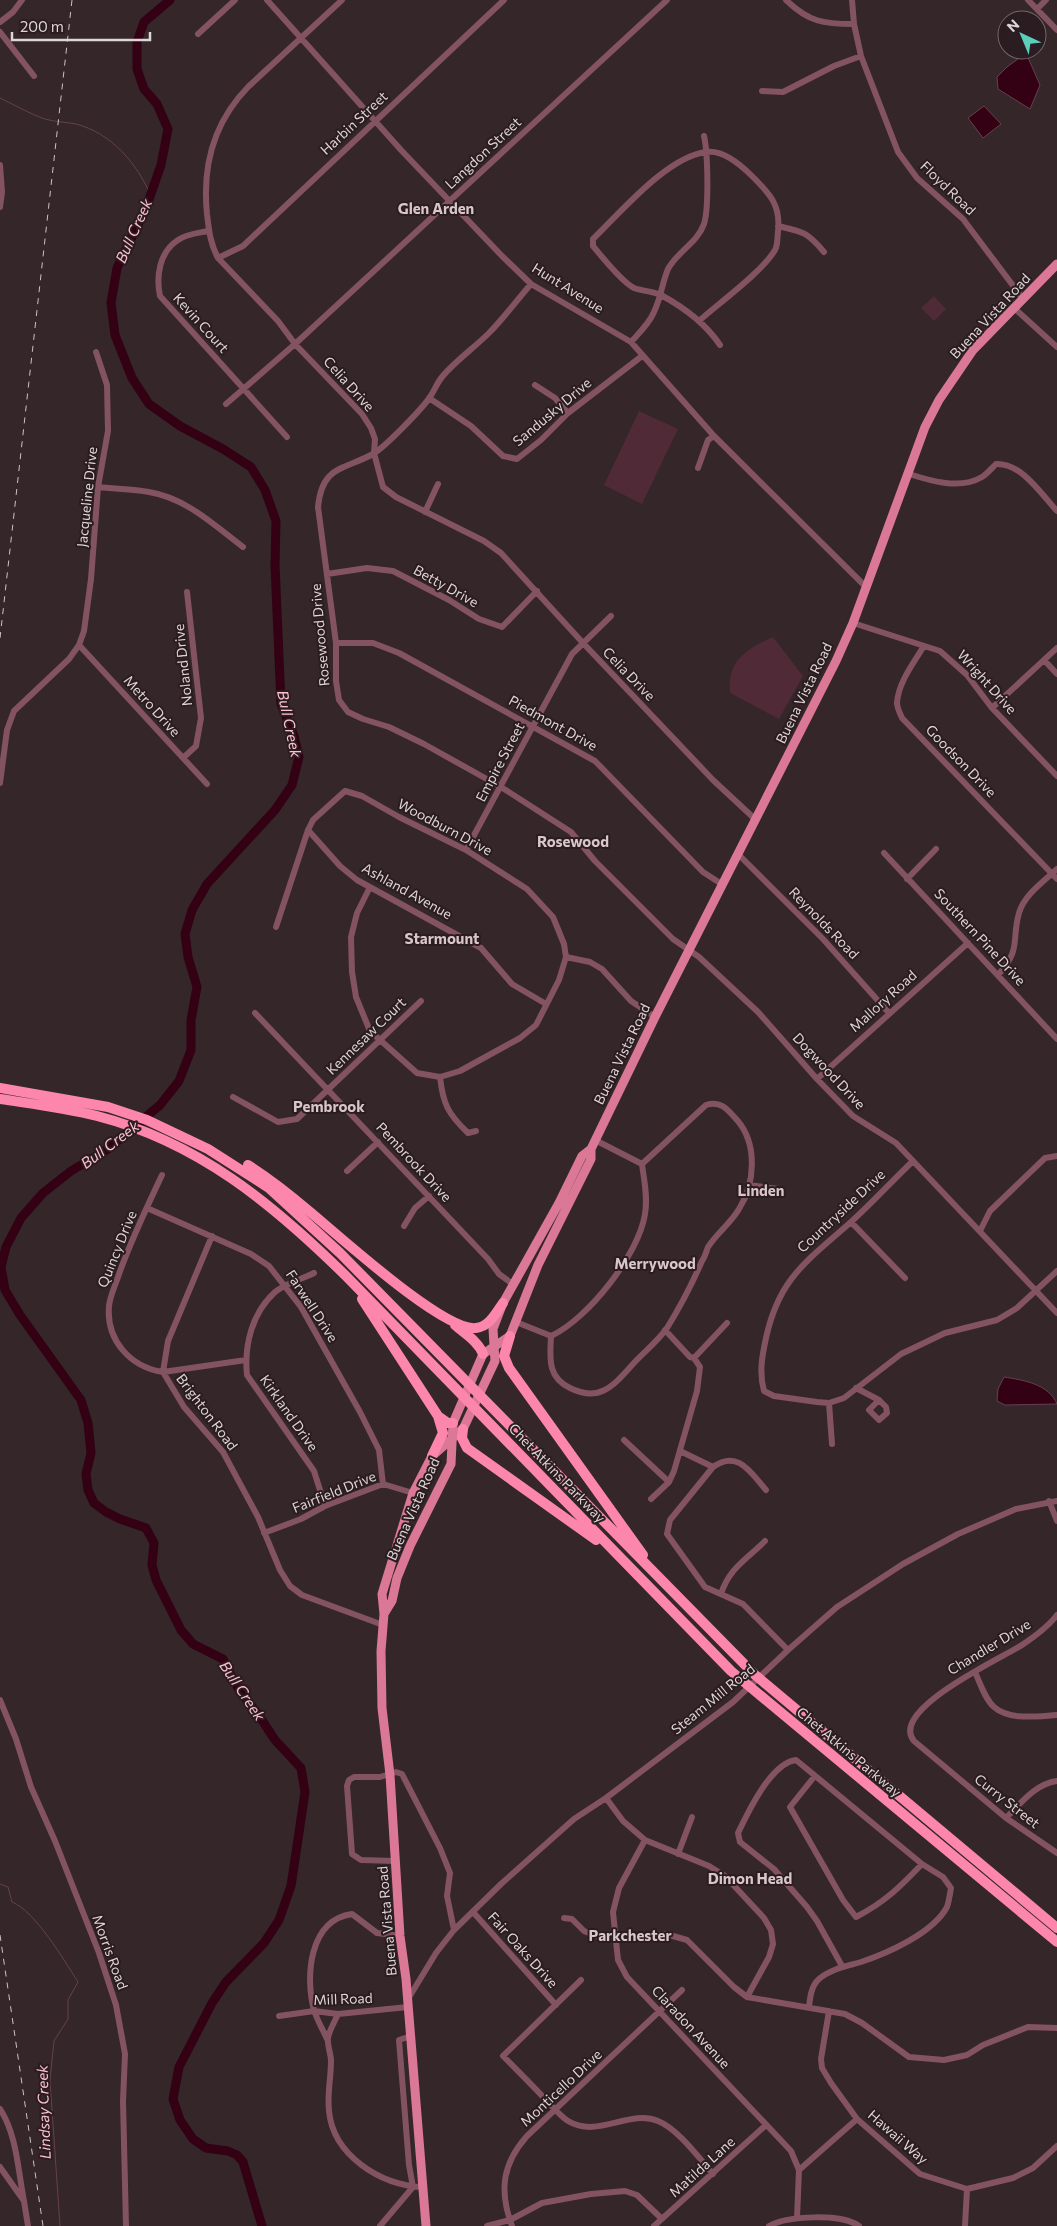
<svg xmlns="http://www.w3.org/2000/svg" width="1057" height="2226" viewBox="0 0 1057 2226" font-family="Commissioner,sans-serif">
	<rect width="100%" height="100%" fill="#342629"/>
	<path fill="#502a36" d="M934 296 946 309 934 321 921 308Z
		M639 411 678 429 642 504 604 485Z
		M773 637 803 676 779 719 730 693C727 660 746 649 773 637Z"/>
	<path fill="#330014" stroke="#66404e" d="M1026 53 1040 85 1030 109 998 89 997 77 1007 67Z
		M984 106 1001 124 983 138 968 118Z
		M1004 1377C1023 1380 1049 1384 1057 1404L1005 1405 997 1401 998 1389Z"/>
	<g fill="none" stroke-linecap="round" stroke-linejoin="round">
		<path stroke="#66404e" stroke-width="1" d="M0 98C15 105 30 114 45 119 55 122 66 122 76 124 111 133 137 163 151 196
			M0 1884 8 1887 12 1902C35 1911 64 1960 78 1982L68 2000V2019L54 2041 50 2080 60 2226"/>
		<path stroke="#330014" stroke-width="9" d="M170 0 144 22 137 42V69L144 89 157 104 168 129 161 165 146 208 117 268 111 303 115 335 132 378 149 404 180 426 223 449 251 467 265 490 276 521 275 565 281 704 294 736 299 757 292 785 275 810 207 884 192 910 185 934 188 957 197 987 191 1020V1050L179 1081 160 1105 108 1149 71 1171 43 1193 21 1218 6 1247 1 1267 5 1290 20 1315 81 1400 88 1423 91 1453 86 1474 88 1490 94 1503 106 1512 120 1519 146 1528 154 1543 152 1565 156 1580 181 1630 193 1644 223 1659 240 1692 258 1714 275 1740 301 1768 305 1792 291 1886 279 1920 264 1943 226 1982 212 2003 179 2067 173 2099 180 2120 193 2139 206 2148 228 2151 237 2155 243 2162 262 2226"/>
		<path stroke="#835361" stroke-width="6" d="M267 0 401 150 502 256 531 284 631 342 714 436 866 587
			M342 0 248 87C214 122 202 165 207 214 209 230 210 243 218 258L278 321 295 344 362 414 371 428 375 439 374 453 383 487 396 497 484 541 501 553 583 643 713 780 756 820
			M786 0C809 22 823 24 854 24
			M852 0 854 24 861 56 898 152 917 178 963 219 1023 299
			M1028 0 1057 30
			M1037 9 1046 0
			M0 22 13 12 22 0
			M0 32 34 76
			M198 34 235 0
			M762 91 783 92 834 66 861 56
			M0 165 2 192 0 207
			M778 226C804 232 807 232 824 252
			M208 231C198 233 186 234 178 240 159 252 156 277 160 296L287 437
			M218 258 243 246 504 0
			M531 284C517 300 504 318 489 333 474 348 455 361 442 377 437 383 434 391 430 397 422 409 385 447 373 454 344 470 322 465 318 507L336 643V681L339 700 348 712 363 719 389 727 424 744 501 787 571 832 595 861 673 939 699 957 758 1012 817 1079 853 1116 896 1143 1057 1313
			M1014 308 1057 347
			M699 321C719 303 762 272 775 250 778 245 777 238 778 232 781 205 770 194 752 176 741 165 723 149 706 152 667 157 621 212 593 239V246C602 257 622 282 634 288 642 291 652 291 661 295 683 307 706 324 720 345
			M631 342C639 333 649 324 654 312 661 298 662 283 668 269 677 252 698 242 704 224 709 208 708 154 704 136
			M535 385 555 398 568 413
			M429 398 471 426 503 456 517 459 541 440 568 413 642 356
			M226 404 295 344 667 0
			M698 468 708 440 714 436
			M909 474C931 481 960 490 982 477 987 474 992 468 996 464 1022 463 1041 494 1057 511
			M98 487C115 489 133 489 149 492 186 498 214 525 243 547
			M425 512 438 484
			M327 574 367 568 393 571 449 600 479 619 502 627 537 591
			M853 623 940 651 967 675 992 708 1057 776
			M336 643H373L399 653 595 761 703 872 723 885
			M79 645 207 784
			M924 646C914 662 898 683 897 703 897 708 900 713 902 718L1057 879
			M1044 660 1057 674
			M992 708 1057 648
			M183 758 196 746 201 718 187 592
			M0 783 7 730 14 711 69 659 79 645 84 631 91 579 98 487 108 431 107 385 96 352
			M308 830 340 866 357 880 481 948 512 984 546 1004
			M466 850 572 654 611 616
			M884 853 1057 1039
			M738 854 823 939 889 1013
			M907 879 936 849
			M276 927 308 830 313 820 345 791 362 796 399 817 466 850 527 889 553 917 564 944 566 957 559 980 536 1025 520 1038 460 1071 440 1077 417 1073 370 1031 356 997 352 972 351 937 357 913 370 887
			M566 957 590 962 602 969 631 1001 655 1017
			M998 975C1022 948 1011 942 1019 913 1024 895 1044 881 1057 869
			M255 1013 488 1259 499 1274 514 1285
			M440 1077C443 1104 448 1114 468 1133L476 1131
			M817 1079 968 943
			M233 1097 278 1122 297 1119 421 1001
			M913 1161C892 1181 872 1203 851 1222 807 1261 779 1278 766 1338 762 1356 759 1373 764 1391L774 1396 817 1402 829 1403 844 1398 901 1354 945 1333 997 1320 1017 1308 1057 1271
			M347 1171 378 1142
			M162 1175C146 1209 130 1242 118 1277 115 1286 110 1296 109 1306 106 1340 130 1367 163 1372L246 1360
			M749 1185 778 1189
			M147 1208 251 1254 269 1266 301 1307 360 1412 379 1450 383 1484
			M851 1222 905 1278
			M404 1226 415 1208 429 1196
			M980 1231 990 1211 1045 1158 1057 1156
			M212 1236 168 1341 163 1372 184 1407 223 1452 258 1517 280 1570 290 1586 302 1595 383 1625
			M314 1273C302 1279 286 1283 275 1292 252 1313 244 1345 247 1375L314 1471 325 1506
			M516 1322 551 1336
			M551 1336C550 1358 547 1377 570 1388 600 1403 614 1385 633 1364 644 1352 658 1341 667 1328 680 1307 692 1284 702 1261 705 1257 706 1252 708 1247 717 1233 731 1223 739 1209 755 1184 758 1144 737 1120 728 1110 721 1100 706 1105L642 1164
			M551 1336C588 1319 639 1254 645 1214 648 1197 644 1180 642 1164L595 1140
			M694 1358 727 1323
			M856 1388 879 1400
			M879 1400 886 1407 887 1413 879 1420 869 1410Z
			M829 1403 832 1444
			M624 1440 669 1482
			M680 1451 713 1467
			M766 1490C751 1473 738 1449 713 1467L670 1520 667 1534 705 1587 743 1604 788 1650
			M651 1499 669 1482 674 1471 697 1391 700 1367 694 1358 690 1357 665 1330
			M1049 1501 1057 1521
			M264 1533 301 1519 325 1506 383 1484 413 1493
			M721 1594C729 1568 747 1559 765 1541
			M1057 1615C1048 1627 1034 1637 1022 1645 1002 1658 888 1710 914 1741L1006 1818 1057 1853
			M975 1672C980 1683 985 1699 994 1707 1010 1721 1038 1716 1057 1715
			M0 1700 16 1739 31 1787 55 1841 99 1953 116 2005 125 2054 123 2101 126 2226
			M814 1777 790 1807 843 1900 856 1917C885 1902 900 1887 922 1864
			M606 1798 623 1821 645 1840 709 1866 725 1876 764 1918 771 1930 773 1944 769 1957 747 1997
			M1006 1818C1021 1803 1035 1784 1057 1781
			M645 1840 619 1888 613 1912 618 1960 627 1977 791 2151 799 2170 797 2218
			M678 1854 692 1817
			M395 1861 361 1860 352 1854 347 1786 349 1780 354 1777H380L396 1772 402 1774 440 1848 450 1873 447 1896 454 1930
			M473 1912 556 2005
			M564 1918 572 1919 584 1931 601 1938 666 1934 687 1940 734 1987 747 1997 845 2014 862 2023 909 2057 944 2060 967 2055 983 2045 1028 2027 1057 2028
			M581 1980 503 2056C518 2071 532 2085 546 2100 553 2107 560 2116 568 2121 598 2139 629 2109 658 2121 678 2129 699 2158 713 2174
			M408 1999 436 1953 454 1930 501 1884 574 1819 606 1798 733 1702 788 1650 837 1607 903 1564 958 1534 1016 1509 1057 1501
			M809 2007C810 1998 811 1986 819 1979 830 1969 848 1966 861 1962 888 1953 933 1933 947 1907 949 1901 950 1894 951 1888L943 1877 922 1864 796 1760C771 1763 748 1812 738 1833L740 1842 774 1869 807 1907 817 1921 842 1966
			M829 2011 821 2059 822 2068 831 2083 857 2119 920 2174 967 2189 1013 2178 1033 2168 1057 2146
			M338 2014C335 2021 329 2031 328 2038 327 2045 331 2054 331 2061 331 2078 327 2094 329 2111 333 2155 381 2186 422 2187
			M279 2016 314 2011 338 2014 408 2007
			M411 2036 399 2040 409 2165 413 2187
			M327 2039C323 2030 317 2020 314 2010 305 1977 309 1920 352 1914L377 1933 400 1936
			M0 2109C17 2135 18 2171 24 2201
			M0 2167 24 2201 28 2226
			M799 2170 857 2119
			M380 2226 413 2187
			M487 2226 510 2220 542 2203 591 2194 625 2191 637 2195 662 2219
			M512 2226C499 2191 502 2164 527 2136L682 1990
			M654 2226 766 2125
			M769 2226C787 2216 841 2213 859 2226
			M965 2226 967 2189"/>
		<path stroke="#db7896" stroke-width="9" d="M384 1614 392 1601 397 1578 410 1546 451 1464 453 1423 483 1354 510 1336 538 1265 591 1159V1149L655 1017 836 661 853 623 925 427 939 400 973 350 1057 264
			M426 2226 406 1979 400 1936 390 1775 382 1708 381 1651 384 1614 382 1594 413 1493 432 1456 463 1429 495 1361 493 1329 503 1303 559 1203 582 1156 591 1149"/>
		<path stroke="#fd87ac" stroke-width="10" d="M0 1088 108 1107 147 1120 208 1149 269 1188 340 1253 754 1674 1057 1928
			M0 1099C32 1104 65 1108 97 1116 198 1142 273 1204 346 1276L731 1671 1057 1942
			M248 1165C270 1179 289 1194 309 1211 337 1234 444 1332 476 1328 489 1327 496 1313 503 1303
			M362 1299 438 1416 448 1423H453
			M455 1325C465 1334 478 1341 483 1354
			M510 1336 504 1356 509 1368 643 1555
			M463 1429 462 1438 467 1448 596 1540
			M432 1456 443 1433 438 1416"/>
		<path stroke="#ccc3c5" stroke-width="1" stroke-dasharray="6 6" stroke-linecap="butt" d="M0 638 72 0
			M0 1935 43 2226"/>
	</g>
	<g text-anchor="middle" stroke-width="4" stroke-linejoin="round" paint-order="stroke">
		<g font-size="14" fill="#ded5d7" stroke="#2a1c20">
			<text transform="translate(354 123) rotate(-43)" y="5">Harbin Street</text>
			<text transform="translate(483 153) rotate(-43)" y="5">Langdon Street</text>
			<text transform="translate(948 188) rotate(44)" y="5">Floyd Road</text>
			<text transform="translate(568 288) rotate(32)" y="5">Hunt Avenue</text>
			<text transform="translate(990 316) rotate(-47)" y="5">Buena Vista Road</text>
			<text transform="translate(201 323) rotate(48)" y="5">Kevin Court</text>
			<text transform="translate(349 384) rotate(48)" y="5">Celia Drive</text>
			<text transform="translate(552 412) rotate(-40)" y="5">Sandusky Drive</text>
			<text transform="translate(87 497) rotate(-84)" y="5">Jacqueline Drive</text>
			<text transform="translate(446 586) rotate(29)" y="5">Betty Drive</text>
			<text transform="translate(320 635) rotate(-95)" y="5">Rosewood Drive</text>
			<text transform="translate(183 665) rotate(-96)" y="5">Noland Drive</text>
			<text transform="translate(629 674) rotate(46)" y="5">Celia Drive</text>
			<text transform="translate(987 682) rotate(48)" y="5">Wright Drive</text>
			<text transform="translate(804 693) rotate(-64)" y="5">Buena Vista Road</text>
			<text transform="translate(152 706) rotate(48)" y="5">Metro Drive</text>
			<text transform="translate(553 723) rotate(29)" y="5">Piedmont Drive</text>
			<text transform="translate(961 761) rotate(46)" y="5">Goodson Drive</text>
			<text transform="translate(500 762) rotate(-62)" y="5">Empire Street</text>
			<text transform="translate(445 827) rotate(28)" y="5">Woodburn Drive</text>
			<text transform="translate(407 891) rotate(29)" y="5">Ashland Avenue</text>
			<text transform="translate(824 923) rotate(46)" y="5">Reynolds Road</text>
			<text transform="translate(980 937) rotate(47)" y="5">Southern Pine Drive</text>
			<text transform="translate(883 1001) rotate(-42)" y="5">Mallory Road</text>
			<text transform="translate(366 1036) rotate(-44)" y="5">Kennesaw Court</text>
			<text transform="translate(622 1054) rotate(-64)" y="5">Buena Vista Road</text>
			<text transform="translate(829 1071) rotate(47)" y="5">Dogwood Drive</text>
			<text transform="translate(414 1162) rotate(47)" y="5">Pembrook Drive</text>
			<text transform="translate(841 1211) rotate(-43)" y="5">Countryside Drive</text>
			<text transform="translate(117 1249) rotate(-68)" y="5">Quincy Drive</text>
			<text transform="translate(312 1306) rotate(57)" y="5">Farwell Drive</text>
			<text transform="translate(207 1412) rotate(53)" y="5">Brighton Road</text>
			<text transform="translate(289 1413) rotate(55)" y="5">Kirkland Drive</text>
			<text transform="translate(557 1473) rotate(46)" y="5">Chet Atkins Parkway</text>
			<text transform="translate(334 1492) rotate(-22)" y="5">Fairfield Drive</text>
			<text transform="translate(413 1509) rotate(-66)" y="5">Buena Vista Road</text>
			<text transform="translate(989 1647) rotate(-31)" y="5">Chandler Drive</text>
			<text transform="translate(713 1699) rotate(-39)" y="5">Steam Mill Road</text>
			<text transform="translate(849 1752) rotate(40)" y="5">Chet Atkins Parkway</text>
			<text transform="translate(1007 1801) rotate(38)" y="5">Curry Street</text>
			<text transform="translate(387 1921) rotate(-95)" y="5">Buena Vista Road</text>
			<text transform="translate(523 1950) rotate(48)" y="5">Fair Oaks Drive</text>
			<text transform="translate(110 1952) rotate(70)" y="5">Morris Road</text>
			<text transform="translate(343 1999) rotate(-2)" y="5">Mill Road</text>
			<text transform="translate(691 2027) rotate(47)" y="5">Claradon Avenue</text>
			<text transform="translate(561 2088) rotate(-43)" y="5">Monticello Drive</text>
			<text transform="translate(898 2137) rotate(41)" y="5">Hawaii Way</text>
			<text transform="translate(702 2167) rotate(-42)" y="5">Matilda Lane</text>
		</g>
		<g font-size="15" font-weight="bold" fill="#d9c6cb" stroke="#2a1c20">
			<text x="436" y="214">Glen Arden</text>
			<text x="573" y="847">Rosewood</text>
			<text x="442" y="944">Starmount</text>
			<text x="329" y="1112">Pembrook</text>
			<text x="761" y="1196">Linden</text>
			<text x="655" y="1269">Merrywood</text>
			<text x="750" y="1884">Dimon Head</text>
			<text x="630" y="1941">Parkchester</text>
		</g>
		<g font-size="15" font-style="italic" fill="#fcc0d0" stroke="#2a1c20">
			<text transform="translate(134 231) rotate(-66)" y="5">Bull Creek</text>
			<text transform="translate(289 724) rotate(78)" y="5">Bull Creek</text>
			<text transform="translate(110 1145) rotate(-37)" y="5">Bull Creek</text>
			<text transform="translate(242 1691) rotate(56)" y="5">Bull Creek</text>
			<text transform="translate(44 2112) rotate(-92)" y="5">Lindsay Creek</text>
		</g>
	</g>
	<g transform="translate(1022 35) rotate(316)"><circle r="24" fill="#2a1c20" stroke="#726669"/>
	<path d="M0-4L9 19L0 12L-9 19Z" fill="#5bcebc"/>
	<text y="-8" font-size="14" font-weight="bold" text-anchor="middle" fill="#ded5d7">N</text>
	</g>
	<path d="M12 32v8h138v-8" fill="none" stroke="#ded5d7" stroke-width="2.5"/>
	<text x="20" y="32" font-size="15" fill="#ded5d7" stroke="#2a1c20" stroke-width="4" paint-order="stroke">200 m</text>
</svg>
